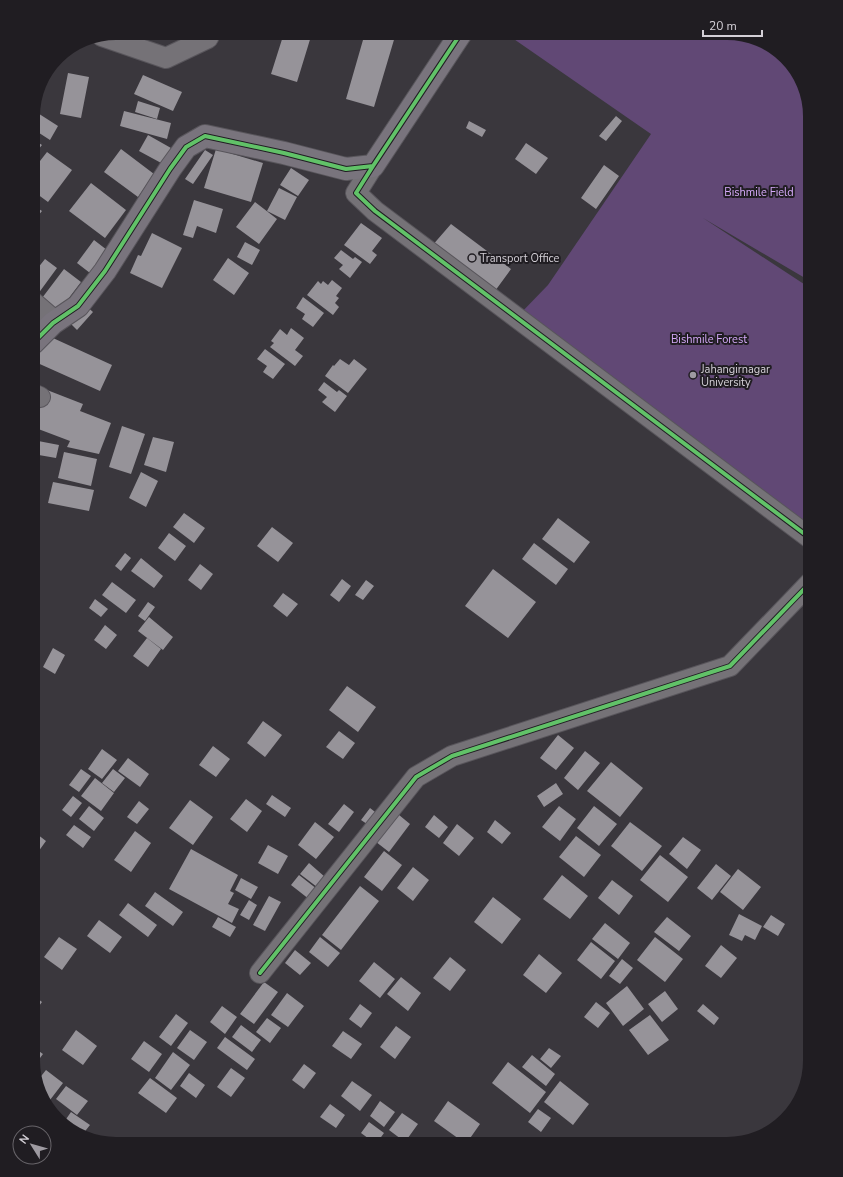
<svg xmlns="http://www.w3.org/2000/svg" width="843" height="1177" viewBox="0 0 843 1177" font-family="'Nunito Sans',sans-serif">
	<rect width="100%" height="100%" fill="#3a373d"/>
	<path fill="#614875" d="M505 33H732L769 44 799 74 810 116V281L703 218 810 288V538L517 317 548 285 651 134Z"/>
	<path fill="#969399" d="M284 33H312L297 82 271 74Z
		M365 33H396L374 107 346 99Z
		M68 73 89 77 81 118 60 114Z
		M143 75 182 92 173 111 134 94Z
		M138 101 160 108 157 119 135 112Z
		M33 110 58 126 50 140 33 129Z
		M124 111 171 123 167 139 120 126Z
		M616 116 622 121 606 141 599 136Z
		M469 121 486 130 482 137 466 128Z
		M148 135 171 148 163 164 139 151Z
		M33 139 42 145 33 156Z
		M526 143 548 158 536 174 515 159Z
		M121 149 154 174 138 197 104 172Z
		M216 149 263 163 251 202 204 188Z
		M205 150 213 155 193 184 185 179Z
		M47 152 72 170 48 202 33 191V170Z
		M604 165 619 176 596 209 581 198Z
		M291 168 309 180 298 196 280 185Z
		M91 183 126 210 105 238 69 211Z
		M279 188 297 197 285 220 267 211Z
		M194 200 223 209 216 233 197 226 193 238 183 235Z
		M255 202 277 219 259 244 236 227Z
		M33 205 42 211 33 222Z
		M361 223 382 238 372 251 377 255 370 264 344 245Z
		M451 224 511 269 495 291 431 247Z
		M152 233 182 248 162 288 130 273 138 255 141 256Z
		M94 240 107 250 90 273 77 263Z
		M245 242 260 250 252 265 237 257Z
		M341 250 353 259 355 257 362 262 350 278 339 269 343 265 334 258Z
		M228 258 249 273 234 295 213 280Z
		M33 259 37 262 33 268Z
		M45 259 57 268 35 298 33 296V274Z
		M64 269 81 282 56 315 39 302Z
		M332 280 342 288 336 296 339 298 335 303 339 307 333 315 307 295 318 281 321 284 323 281 328 285Z
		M303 297 324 313 313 327 302 319 305 314 296 308Z
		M85 305 93 312 77 330 69 322Z
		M33 307 43 314 33 326Z
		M291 328 304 338 295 350 303 356 295 366 270 347 274 343 271 341 280 329 287 335Z
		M42 333 112 365 100 391 33 361V351Z
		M265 349 285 364 273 379 263 372 267 366 257 359Z
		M340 359 349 365 354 359 367 369 348 393 325 376 333 365 334 366Z
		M324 382 337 392 339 390 347 396 335 412 322 402 327 397 318 390Z
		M47 390 83 404 80 411 111 423 99 454 67 447 70 441 33 427Z
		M122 426 145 434 131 474 109 467Z
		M153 437 174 442 166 472 144 465Z
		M33 440 59 445 56 458 33 454Z
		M64 452 97 459 91 486 58 478Z
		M141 472 158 481 146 507 129 498Z
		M53 482 94 490 89 511 48 503Z
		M184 513 205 528 194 543 173 527Z
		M558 518 590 542 574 563 542 539Z
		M272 527 293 543 278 562 257 546Z
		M169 533 186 546 175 561 158 548Z
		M534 543 568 569 556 585 522 559Z
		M125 553 131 558 121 571 115 566Z
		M141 558 163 576 154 588 131 571Z
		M200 564 213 574 201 590 188 580Z
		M493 569 536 602 508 638 465 606Z
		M342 579 351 586 339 602 330 595Z
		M366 580 374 586 363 600 355 595Z
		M112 582 136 600 126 613 102 595Z
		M283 593 298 604 287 617 273 606Z
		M95 599 108 609 101 617 89 608Z
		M148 602 155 607 145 621 138 616Z
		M149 617 173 637 163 650 138 631Z
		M105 625 117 635 106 649 94 640Z
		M147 638 161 649 148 667 133 656Z
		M33 646 39 649 33 660Z
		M53 648 65 655 55 674 43 667Z
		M347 686 376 707 358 732 329 710Z
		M263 721 282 735 265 757 247 743Z
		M339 731 355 743 343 759 326 747Z
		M558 735 574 748 556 770 540 758Z
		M213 746 230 759 216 777 199 765Z
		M102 749 117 760 102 779 88 769Z
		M585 751 600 763 578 790 564 778Z
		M128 758 149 774 140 787 118 771Z
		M611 762 643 788 620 817 587 791Z
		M81 769 91 776 79 792 69 785Z
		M113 769 125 778 114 792 102 783Z
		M95 778 114 793 101 811 81 796Z
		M556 783 563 794 544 807 537 796Z
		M272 795 291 808 285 817 266 804Z
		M73 796 82 803 71 817 62 810Z
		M246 799 262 811 247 832 230 819Z
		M190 800 213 817 193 845 169 828Z
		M139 801 149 809 137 824 127 817Z
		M344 804 354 812 339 832 328 824Z
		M89 806 104 818 94 831 79 819Z
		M559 806 576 819 560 841 542 827Z
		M594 806 617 824 599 846 577 828Z
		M370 808 379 815 370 826 361 820Z
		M393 810 410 824 389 852 371 838Z
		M434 815 448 827 439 838 425 827Z
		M495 820 511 833 502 844 487 832Z
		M315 822 334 837 316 859 298 845Z
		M630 822 662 846 642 871 611 846Z
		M457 824 474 838 459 856 443 843Z
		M74 825 91 837 83 848 66 835Z
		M33 831 46 841 33 859Z
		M135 831 151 843 131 872 114 860Z
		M576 836 601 855 584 877 559 857Z
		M683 837 701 850 687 869 669 854Z
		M268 845 288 856 278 874 258 863Z
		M191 849 238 875 230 891 234 893 228 904 239 909 232 923 169 889Z
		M384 851 402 865 382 891 364 877Z
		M660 855 688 877 668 902 640 880Z
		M309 863 325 877 317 887 300 874Z
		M716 864 731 876 712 900 697 888Z
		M413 867 429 880 413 901 397 888Z
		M738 869 761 887 743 910 720 892Z
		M299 875 322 893 314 903 291 885Z
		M562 875 588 896 570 919 543 899Z
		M241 878 258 887 251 899 235 890Z
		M612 880 633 896 619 915 598 898Z
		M360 886 379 901 341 950 322 935Z
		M155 892 183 912 173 926 145 906Z
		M269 896 281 902 265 931 253 925Z
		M493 897 521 919 502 944 474 922Z
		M249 900 257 905 249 920 240 915Z
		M128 903 157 925 148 937 119 915Z
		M739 914 762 926 755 940 745 935 742 941 729 935Z
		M771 915 785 924 778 936 763 927Z
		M218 917 236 927 230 937 212 927Z
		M667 917 691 936 679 951 654 932Z
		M99 920 122 937 110 953 87 936Z
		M605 923 630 943 618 959 592 939Z
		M59 937 77 949 62 970 44 957Z
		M320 937 340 953 328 967 309 952Z
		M655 937 683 959 665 982 637 960Z
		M591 942 615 961 601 979 577 960Z
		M721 945 737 958 721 978 705 966Z
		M295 950 311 963 300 975 285 963Z
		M539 954 562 973 546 993 523 975Z
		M450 957 466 970 450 991 433 978Z
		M622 959 633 968 620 984 609 976Z
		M374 962 395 979 380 998 359 981Z
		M401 977 421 993 408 1011 387 994Z
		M264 982 278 992 254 1024 240 1014Z
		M627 986 644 1009 623 1026 606 1003Z
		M665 991 678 1009 662 1022 648 1004Z
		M287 993 304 1006 288 1027 271 1015Z
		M33 995 42 1002 33 1014Z
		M596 1002 610 1013 598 1028 584 1017Z
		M360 1004 372 1013 361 1028 349 1019Z
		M703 1004 719 1018 714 1025 697 1011Z
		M222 1006 237 1017 225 1034 210 1022Z
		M176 1014 188 1023 171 1046 159 1037Z
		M650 1015 669 1040 648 1055 629 1030Z
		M267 1018 281 1028 270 1043 256 1032Z
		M241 1025 261 1040 252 1052 232 1037Z
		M396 1026 411 1037 395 1059 380 1047Z
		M76 1030 97 1046 83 1065 62 1050Z
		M190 1030 207 1042 194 1060 177 1048Z
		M343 1031 362 1044 351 1059 332 1046Z
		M225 1037 255 1059 247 1070 217 1048Z
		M144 1041 162 1054 149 1072 131 1059Z
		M33 1047 43 1054 34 1066 33 1061Z
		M549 1048 561 1056 551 1068 540 1059Z
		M173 1052 190 1065 171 1090 155 1078Z
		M532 1055 555 1074 546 1086 522 1067Z
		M508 1062 546 1092 530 1113 492 1083Z
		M304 1064 316 1073 304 1089 292 1080Z
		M231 1068 245 1078 231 1097 217 1087Z
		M46 1070 63 1083 50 1100 42 1094 38 1080Z
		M189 1073 205 1085 196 1098 180 1086Z
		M150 1078 177 1098 166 1113 138 1093Z
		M352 1081 372 1095 360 1111 341 1096Z
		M560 1081 589 1104 573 1125 544 1102Z
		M66 1086 88 1101 77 1115 56 1099Z
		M380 1101 395 1112 384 1127 370 1116Z
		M448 1101 480 1124 466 1144 434 1121Z
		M330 1104 345 1115 336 1128 320 1117Z
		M538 1109 551 1118 541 1132 528 1122Z
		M71 1112 90 1125 82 1135 74 1133 64 1122Z
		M402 1113 418 1124 405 1142 389 1130Z
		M369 1122 384 1133 376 1144 361 1133Z"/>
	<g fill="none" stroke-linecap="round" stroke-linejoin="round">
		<defs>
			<path id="street" d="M102 36 166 58 208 38 210 33
				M373 166 356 193 375 211 810 538
				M33 302 55 321
				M33 394 40 397
				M260 973 416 777 452 756 730 666 810 583"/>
			<path id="secondary" d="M33 343 53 323 78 306 105 271 170 169 186 147 205 136 284 153 346 169 373 166 461 33"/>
		</defs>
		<use href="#street" stroke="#58555b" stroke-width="22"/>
		<use href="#secondary" stroke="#58555b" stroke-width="24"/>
		<use href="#street" stroke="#757277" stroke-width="20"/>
		<use href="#secondary" stroke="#79747d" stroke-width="22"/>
		<defs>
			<path id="cycleway" d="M373 166 356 193 375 211 810 538
				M33 343 53 323 78 306 105 271 170 169 186 147 205 136 284 153 346 169 373 166 461 33
				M260 973 416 777 452 756 730 666 810 583"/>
		</defs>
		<use href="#cycleway" stroke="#201d22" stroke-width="6"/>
		<use href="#cycleway" stroke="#61c268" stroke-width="4"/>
	</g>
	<g fill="#9e9aa1" stroke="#201d22" stroke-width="1.5">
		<circle cx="472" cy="258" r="4"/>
		<circle cx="693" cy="375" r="4"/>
	</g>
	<g text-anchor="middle" stroke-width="4" stroke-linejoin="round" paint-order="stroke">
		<g font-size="11" fill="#d6aafa" stroke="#201d22">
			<text x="759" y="196">Bishmile Field</text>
			<text x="709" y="343">Bishmile Forest</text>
		</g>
		<g font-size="11" fill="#d4d0d7" stroke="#201d22" text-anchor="start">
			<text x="480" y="262">Transport Office</text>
			<text x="701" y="373">Jahangirnagar<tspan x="701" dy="13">University</tspan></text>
		</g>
	</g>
	<path d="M0 0H843V1177H0ZM116 40H727A76 76 0 0 1 803 116V1061A76 76 0 0 1 727 1137H116A76 76 0 0 1 40 1061V116A76 76 0 0 1 116 40Z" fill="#201d22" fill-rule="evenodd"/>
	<g transform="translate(32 1145) rotate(307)"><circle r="19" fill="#201d22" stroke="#68656a"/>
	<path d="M0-3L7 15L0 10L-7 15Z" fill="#9e9aa1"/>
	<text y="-6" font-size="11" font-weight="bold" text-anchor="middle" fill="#d4d0d7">N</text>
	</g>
	<path d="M703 30v6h59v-6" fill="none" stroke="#d4d0d7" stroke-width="2"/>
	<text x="709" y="30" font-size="12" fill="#d4d0d7" stroke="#201d22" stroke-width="3" paint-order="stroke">20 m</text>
</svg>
